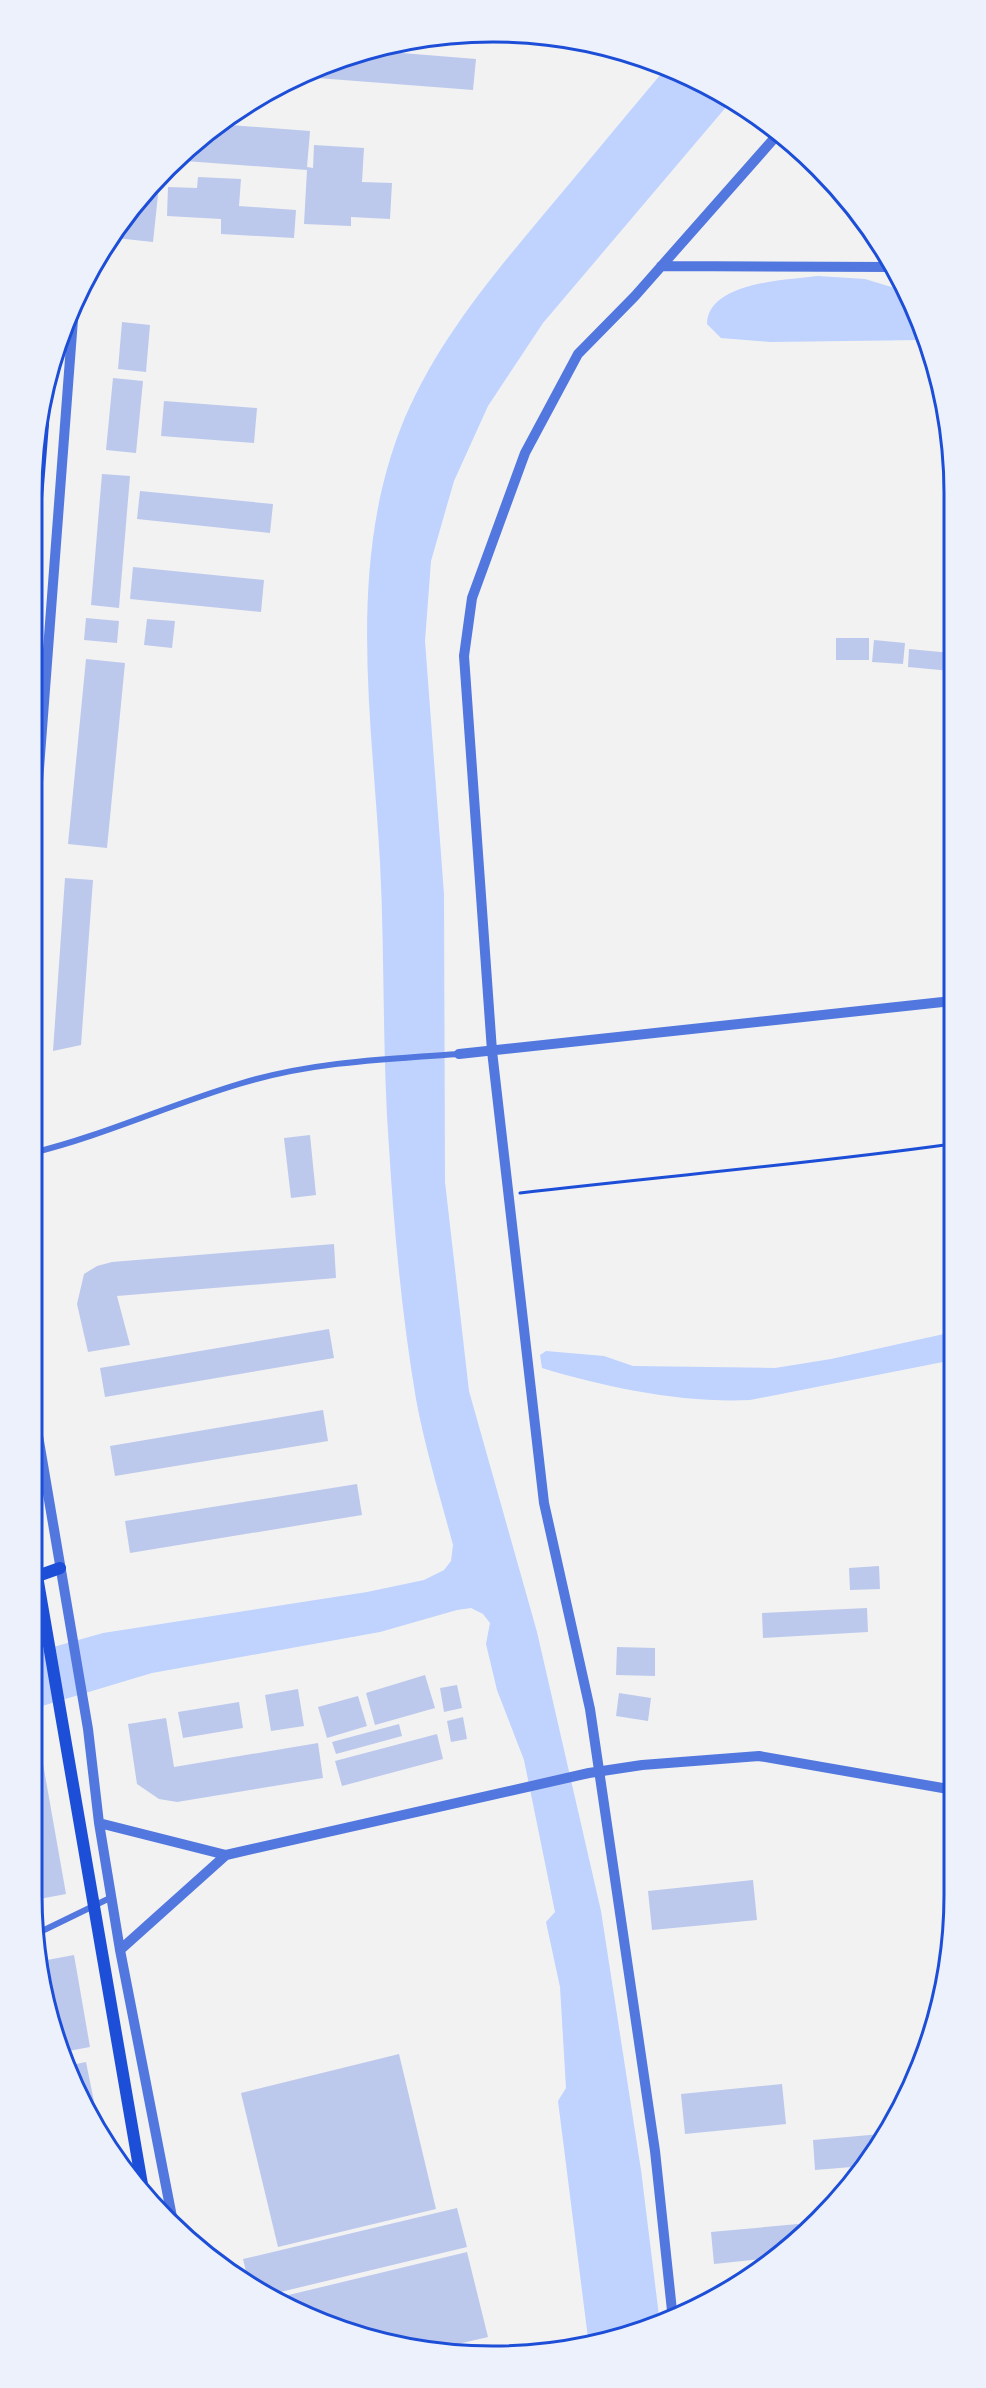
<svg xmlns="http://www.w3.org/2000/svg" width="986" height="2388" viewBox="0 0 986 2388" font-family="'Roboto Serif',serif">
	<rect width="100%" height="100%" fill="#f2f2f2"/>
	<path fill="#bfd3fe" d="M666 68 732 100 543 323 488 406 454 481 431 561 425 641 444 894 445 1182 469 1391 537 1632 601 1911 641 2170 660 2324 589 2346 558 2101 566 2088 560 1987 546 1922 555 1912 524 1760 497 1690 486 1644 490 1623 483 1614 471 1608 457 1610 380 1632 152 1673 32 1709V1653L103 1633 367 1592 424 1580 444 1570 451 1561 453 1545C440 1496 425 1448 416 1399 402 1316 394 1230 389 1147 382 1052 385 957 380 862 372 719 347 568 400 430 432 348 488 281 544 214 585 165 625 117 666 68Z
		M818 276 865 279 908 292 922 340 770 342 721 338 707 324C708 282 786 280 818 276Z
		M953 1332V1360L750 1400C681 1403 608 1388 542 1368L540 1355 546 1351 604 1356 633 1366 775 1368 831 1359Z"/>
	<path fill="#bdc9ec" d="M365 50 476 59 473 90 317 78 318 68Z
		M217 124 310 131 307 167 313 168 314 145 364 148 362 182 392 183 390 219 351 217V226L304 224 307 170 185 161V152Z
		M160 176 153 242 116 238V230L146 189Z
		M198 177 241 179 239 206 296 210 294 238 221 234V219L167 216 168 187 197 188Z
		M122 322 150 325 146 372 118 369Z
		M113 378 143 381 136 453 106 450Z
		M164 401 257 408 254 443 161 436Z
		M102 474 130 476 119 608 91 605Z
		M140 491 273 504 270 533 137 519Z
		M133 567 264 580 261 612 130 599Z
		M86 618 119 621 117 643 84 640Z
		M147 619 175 621 172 648 144 645Z
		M836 638H869V660H836Z
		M874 640 905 643 903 664 872 662Z
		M909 649 951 653V671L908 667Z
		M86 659 125 663 107 848 68 844Z
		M65 878 93 880 81 1045 53 1051Z
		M310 1135 316 1195 291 1198 284 1138Z
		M334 1244 336 1278 117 1296 130 1345 88 1352 77 1304 84 1274 97 1266 112 1262Z
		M329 1329 334 1358 105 1397 100 1368Z
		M323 1410 328 1441 115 1476 110 1446Z
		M357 1484 362 1515 130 1553 125 1521Z
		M879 1566 880 1589 850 1590 849 1568Z
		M867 1608 868 1632 763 1638 762 1613Z
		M617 1647 655 1648V1676L616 1675Z
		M425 1675 435 1708 375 1725 366 1693Z
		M457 1685 462 1708 444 1712 440 1688Z
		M298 1689 304 1726 271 1731 265 1695Z
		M619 1693 651 1698 648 1721 616 1716Z
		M358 1696 367 1726 327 1738 318 1707Z
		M239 1702 243 1728 183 1738 178 1712Z
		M463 1717 467 1739 451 1742 447 1721Z
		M166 1718 174 1767 318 1743 323 1778 177 1802 159 1799 137 1784 128 1724Z
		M399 1724 402 1736 336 1754 332 1742Z
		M437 1734 443 1759 342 1786 335 1761Z
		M42 1758 66 1894 34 1900 32 1887V1760Z
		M753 1880 757 1920 652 1930 648 1891Z
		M74 1955 90 2047 63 2052 47 1960Z
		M399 2054 436 2209 278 2247 241 2093Z
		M86 2062 101 2136 93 2125 66 2066Z
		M782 2084 786 2124 685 2134 681 2094Z
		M881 2134 864 2166 815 2170 813 2140Z
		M457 2208 467 2247 264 2296 249 2284 243 2259Z
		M809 2223 771 2258 714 2264 711 2232Z
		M467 2252 488 2337 428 2351 345 2332 272 2299Z"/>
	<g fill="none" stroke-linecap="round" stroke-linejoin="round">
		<path stroke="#1d4ed8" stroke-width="3" d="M520 1193C664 1176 809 1164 952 1144"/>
		<path stroke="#5277de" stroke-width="6" d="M32 1153C102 1136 169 1105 239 1084 310 1062 385 1059 459 1054
			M38 1933 112 1897"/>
		<path stroke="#5277de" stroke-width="10" d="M661 266 892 267
			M32 861 74 306
			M459 1054 952 1001
			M32 1400 88 1729 99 1823 120 1950 173 2222
			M99 1823 226 1855 589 1773 642 1765 759 1756 954 1790
			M120 1950 226 1855
			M673 2320 655 2151 590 1709 544 1503 492 1051 464 656 472 598 525 453 578 354 635 296 778 134"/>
		<path stroke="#1d4ed8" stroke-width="12" d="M32 560 43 424
			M32 1547 144 2196
			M32 1578 60 1568"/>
	</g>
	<path d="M0 0H986V2388H0ZM493 42H493A451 451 0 0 1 944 493V1895A451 451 0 0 1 493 2346H493A451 451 0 0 1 42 1895V493A451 451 0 0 1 493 42Z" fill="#edf1fc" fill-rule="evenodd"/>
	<path fill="none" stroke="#1d4ed8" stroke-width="3" d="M493 42H493A451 451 0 0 1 944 493V1895A451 451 0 0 1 493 2346H493A451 451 0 0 1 42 1895V493A451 451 0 0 1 493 42Z"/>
</svg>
